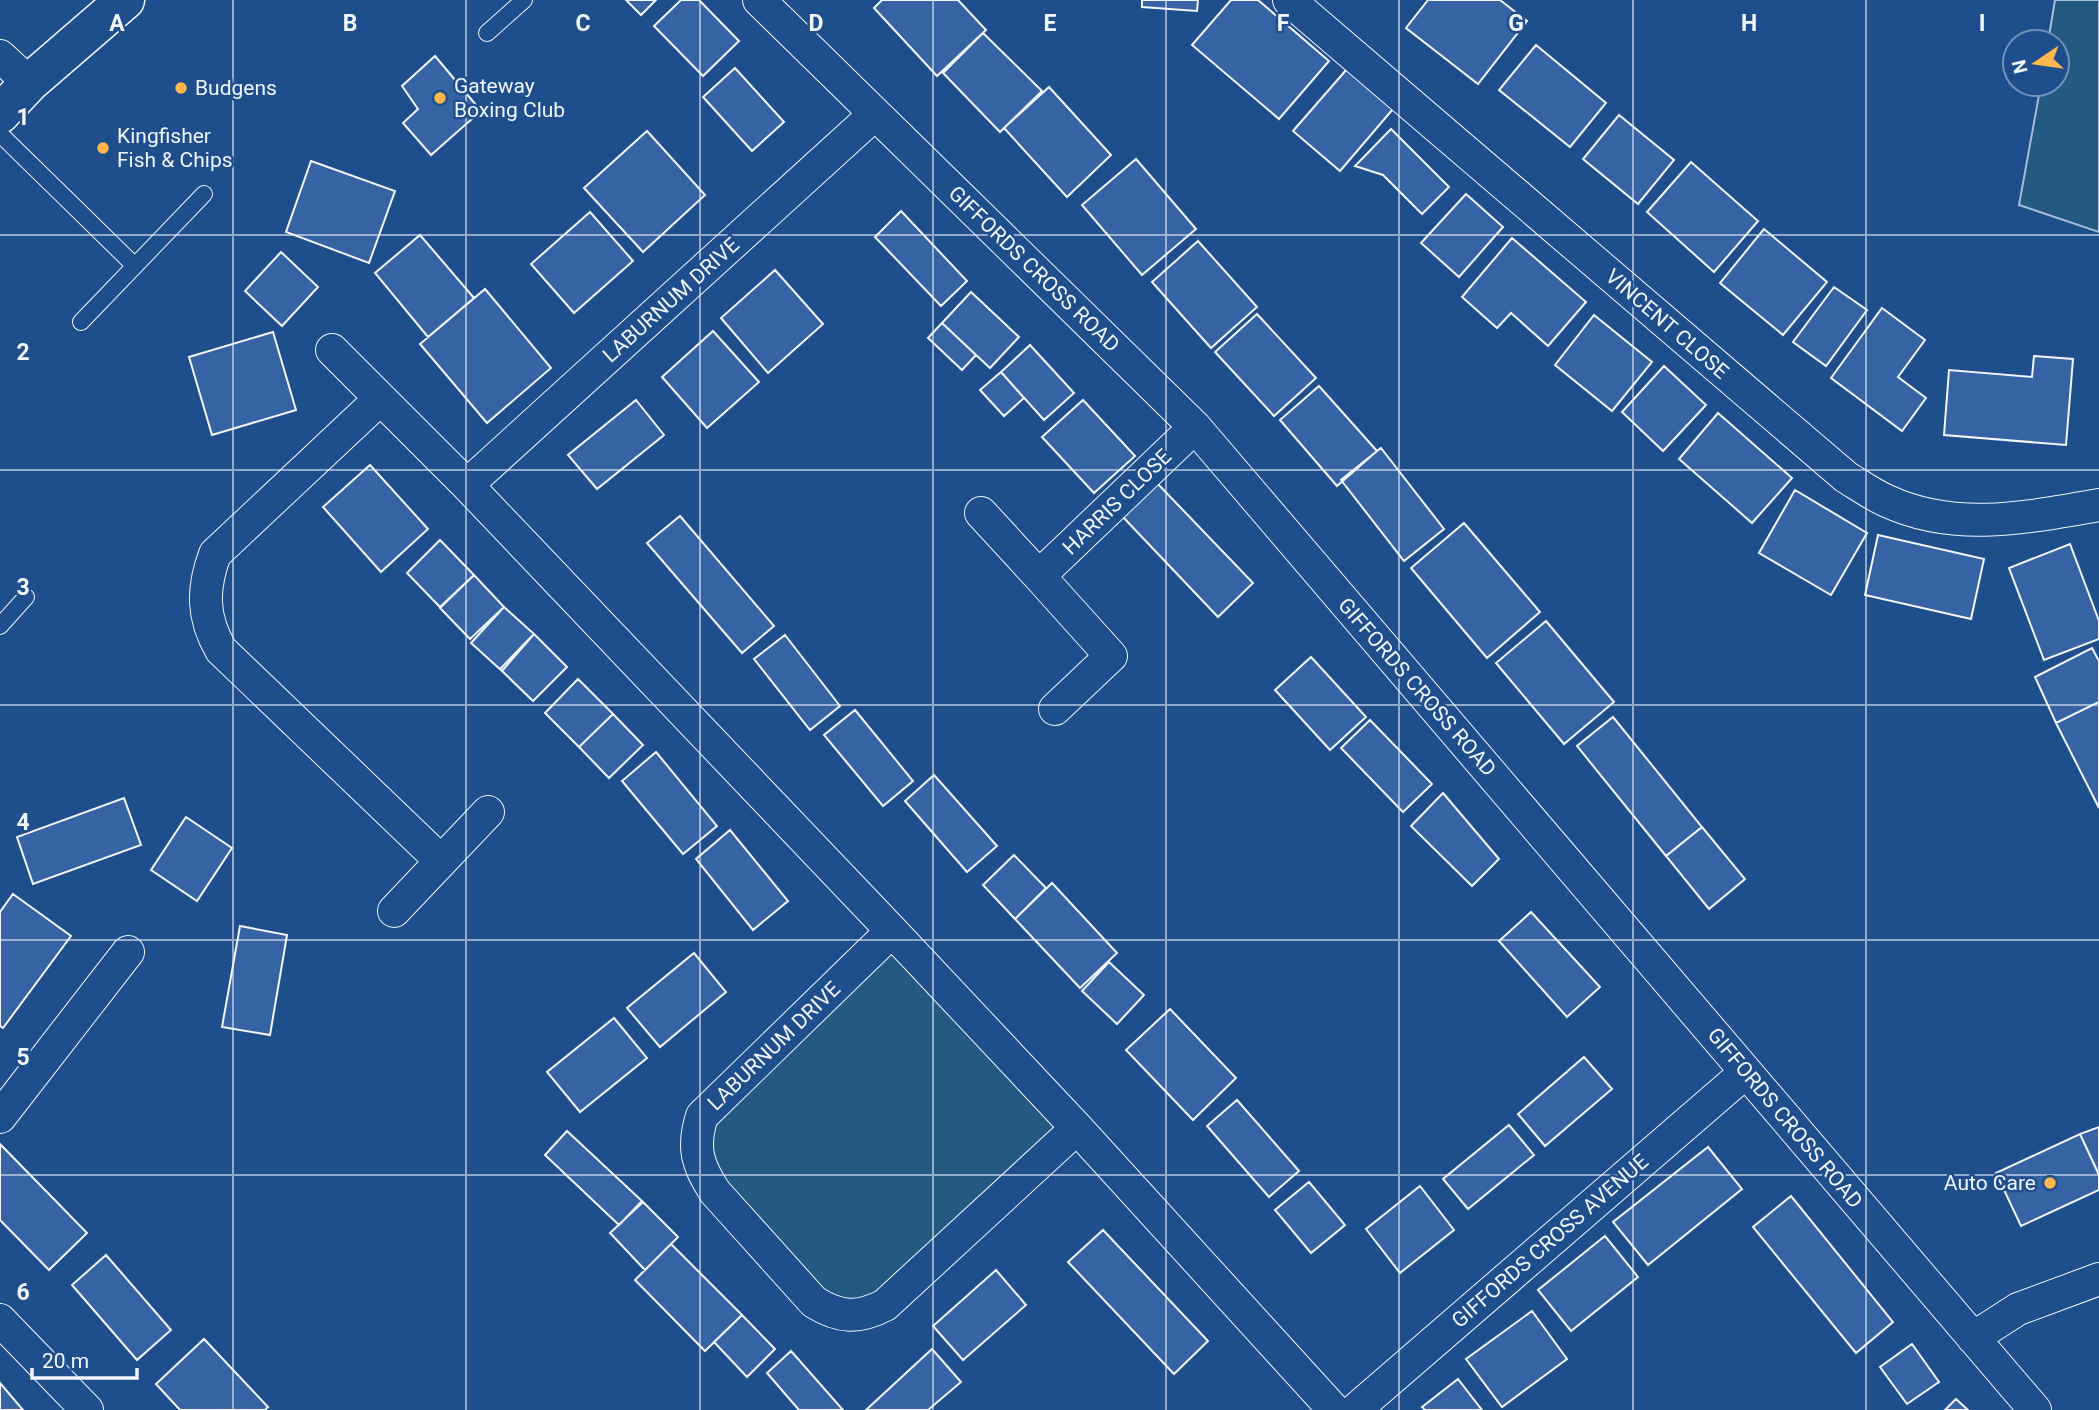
<svg xmlns="http://www.w3.org/2000/svg" width="2099" height="1410" viewBox="0 0 2099 1410" font-family="Roboto,sans-serif">
	<rect width="100%" height="100%" fill="#1f4e8c"/>
	<path fill="#245a82" stroke="#a8bbd7" stroke-width="2" d="M2055 0H2099V232L2019 205 2041 84H2057V42H2048Z
		M892 931 1077 1128 850 1317 715 1192 702 1116Z"/>
	<path fill="#3563a3" stroke="#f2f6ff" stroke-width="2" d="M626 0H656L641 15Z
		M681 0H699L739 41 703 76 654 26Z
		M882 0H958L986 30 937 76 874 8Z
		M1142 0H1198L1197 11 1142 7Z
		M1231 0H1258L1329 61 1279 119 1192 45Z
		M1428 0H1500L1527 21 1478 84 1406 28Z
		M983 33 1042 91 1000 132 943 73Z
		M1536 45 1606 103 1570 147 1499 90Z
		M435 56 481 111 431 155 403 123 418 109 402 86Z
		M735 68 784 122 752 151 703 97Z
		M1347 69 1393 109 1340 171 1293 131Z
		M1049 87 1111 155 1067 197 1004 128Z
		M1619 115 1674 160 1638 204 1583 159Z
		M1391 129 1449 187 1422 214 1383 175 1355 166Z
		M647 131 705 195 643 252 584 188Z
		M1136 159 1196 229 1142 275 1082 205Z
		M311 161 395 191 369 263 286 232Z
		M1691 162 1758 221 1714 272 1647 212Z
		M1466 194 1503 227 1459 277 1421 243Z
		M901 211 967 281 941 306 875 237Z
		M590 212 633 261 574 313 531 264Z
		M1764 229 1827 282 1783 335 1720 283Z
		M420 235 474 298 428 337 375 273Z
		M1512 238 1586 302 1548 346 1511 313 1497 328 1462 297Z
		M1198 241 1257 307 1211 348 1152 282Z
		M281 252 318 287 282 326 245 291Z
		M775 270 823 324 768 373 721 318Z
		M1834 287 1867 310 1826 366 1793 342Z
		M485 289 551 368 487 423 420 344Z
		M971 292 1019 337 990 368 942 323Z
		M1882 308 1925 340 1898 377 1926 398 1902 431 1831 378Z
		M1257 314 1316 378 1274 416 1215 352Z
		M1594 315 1652 362 1612 411 1555 365Z
		M942 323 976 355 962 370 928 338Z
		M713 331 759 382 707 428 662 377Z
		M273 332 296 410 212 435 189 357Z
		M1030 345 1074 393 1044 420 1001 372Z
		M2034 356 2073 359 2066 445 1944 435 1949 370 2032 377Z
		M1664 366 1706 405 1663 451 1622 412Z
		M1001 372 1024 398 1004 416 980 390Z
		M1319 386 1377 451 1337 486 1280 420Z
		M636 400 664 435 597 489 568 455Z
		M1083 400 1135 456 1094 493 1042 437Z
		M1718 413 1792 478 1752 523 1679 459Z
		M1381 448 1444 529 1404 561 1341 480Z
		M370 465 428 529 381 572 323 507Z
		M1156 482 1253 583 1218 617 1121 515Z
		M1795 490 1867 533 1831 595 1759 553Z
		M680 516 774 626 742 653 647 543Z
		M1464 523 1540 612 1487 658 1411 568Z
		M1878 535 1984 559 1971 619 1865 595Z
		M440 540 474 575 440 607 407 573Z
		M2070 544 2099 621V639L2044 660 2009 568Z
		M474 575 504 607 470 639 440 608Z
		M504 607 534 634 502 671 471 643Z
		M1546 621 1614 702 1564 744 1496 663Z
		M534 634 567 667 533 701 500 669Z
		M785 635 840 706 810 730 754 659Z
		M2092 648 2099 661V702L2056 723 2035 677Z
		M1311 657 1366 717 1330 750 1275 690Z
		M578 679 613 714 579 747 545 713Z
		M2099 702V808L2056 723Z
		M855 710 913 781 883 806 824 735Z
		M613 714 643 745 609 778 579 747Z
		M1613 717 1702 827 1666 856 1577 746Z
		M1370 720 1432 784 1403 812 1341 748Z
		M656 752 717 826 683 854 622 781Z
		M934 775 997 846 967 872 905 801Z
		M1443 793 1499 859 1472 886 1411 826Z
		M124 798 141 845 33 884 17 837Z
		M186 817 232 848 197 901 151 870Z
		M1702 827 1745 879 1709 909 1666 856Z
		M730 830 788 901 753 930 696 859Z
		M1014 855 1046 888 1015 919 983 885Z
		M1052 883 1117 953 1080 988 1015 919Z
		M13 894 71 936 3 1028 0 1026V912Z
		M1531 912 1600 987 1567 1017 1499 941Z
		M240 926 287 935 270 1035 222 1027Z
		M694 953 726 992 660 1047 627 1008Z
		M1109 962 1144 995 1117 1024 1082 991Z
		M1170 1009 1236 1078 1193 1120 1126 1050Z
		M614 1018 647 1058 580 1112 547 1072Z
		M1584 1057 1612 1089 1545 1146 1518 1114Z
		M1237 1100 1299 1171 1269 1197 1207 1126Z
		M1509 1125 1534 1155 1468 1209 1443 1179Z
		M2099 1127V1175L2080 1134Z
		M567 1131 642 1201 619 1225 545 1155Z
		M2080 1134 2099 1175V1190L2021 1226 1996 1173Z
		M0 1144 87 1233 49 1270 0 1220Z
		M1708 1147 1742 1189 1648 1265 1613 1222Z
		M1309 1182 1345 1225 1311 1253 1275 1210Z
		M1420 1186 1454 1230 1400 1273 1366 1229Z
		M1791 1196 1893 1322 1856 1353 1753 1227Z
		M643 1202 678 1237 645 1270 610 1233Z
		M1103 1230 1208 1341 1174 1374 1068 1262Z
		M1605 1236 1638 1277 1571 1331 1538 1290Z
		M671 1244 742 1315 705 1351 635 1280Z
		M106 1255 171 1330 137 1360 72 1285Z
		M996 1270 1026 1305 963 1360 933 1326Z
		M1532 1311 1567 1359 1502 1407 1466 1359Z
		M742 1315 775 1349 747 1377 714 1342Z
		M204 1339 268 1407 265 1410H180L156 1384Z
		M1912 1344 1939 1382 1907 1404 1880 1367Z
		M932 1349 961 1382 928 1410H866Z
		M791 1351 843 1410H799L767 1373Z
		M1458 1379 1482 1410H1425L1422 1407Z
		M0 1383 23 1410H0Z
		M1956 1399 1968 1410H1945Z"/>
	<g fill="none" stroke-linecap="round" stroke-linejoin="round">
		<defs>
			<path id="service" d="M487 33 524 0
				M0 134 135 266
				M81 322 204 194
				M0 626 26 597"/>
			<path id="minor" d="M759 0 1195 427 2035 1410
				M1289 0 1846 477C1859 485 1873 495 1887 501 1956 533 2029 517 2099 505
				M0 56 29 83
				M332 350 467 485 892 931 1077 1128 1334 1410
				M379 400 215 554C202 589 202 617 221 650L441 861
				M467 485 875 114
				M981 513 1039 576
				M1055 709 1111 656 1039 576 1195 427
				M394 911 488 812
				M892 931 702 1116C692 1147 697 1165 715 1192L814 1302C840 1318 858 1319 885 1305L1077 1128
				M0 1117 128 952
				M0 1320 87 1410
				M1973 1338 2018 1309 2099 1279
				M1355 1410 1746 1072"/>
			<path id="secondary" d="M0 114 29 83 125 0"/>
		</defs>
		<use href="#service" stroke="#f2f6ff" stroke-width="18"/>
		<use href="#minor" stroke="#f2f6ff" stroke-width="34"/>
		<use href="#secondary" stroke="#f2f6ff" stroke-width="41"/>
		<use href="#service" stroke="#1f4e8c" stroke-width="16"/>
		<use href="#minor" stroke="#1f4e8c" stroke-width="32"/>
		<use href="#secondary" stroke="#1f4e8c" stroke-width="38"/>
	</g>
	<path fill="none" stroke="#f2f6ff" stroke-width="2" stroke-opacity="0.55" d="M233 0V1410M466 0V1410M700 0V1410M933 0V1410M1166 0V1410M1399 0V1410M1633 0V1410M1866 0V1410M0 235H2099M0 470H2099M0 705H2099M0 940H2099M0 1175H2099"/>
	<g fill="#ffb74d" stroke="#1f4e8c" stroke-width="2.5">
		<circle cx="181" cy="88" r="7"/>
		<circle cx="440" cy="98" r="7"/>
		<circle cx="103" cy="148" r="7"/>
		<circle cx="2050" cy="1183" r="7"/>
	</g>
	<g text-anchor="middle" stroke-width="5" stroke-linejoin="round" paint-order="stroke">
		<g font-size="21" fill="#f2f6ff" stroke="#1f4e8c" text-anchor="start">
			<text x="454" y="93">Gateway<tspan x="454" dy="24">Boxing Club</tspan></text>
			<text x="195" y="95">Budgens</text>
			<text x="117" y="143">Kingfisher<tspan x="117" dy="24">Fish &amp; Chips</tspan></text>
			<text x="2036" y="1190" text-anchor="end">Auto Care</text>
		</g>
		<g font-size="21" fill="#f2f6ff" stroke="#1f4e8c">
			<text transform="translate(1034 269) rotate(44)" y="7">GIFFORDS CROSS ROAD</text>
			<text transform="translate(671 300) rotate(-42)" y="7">LABURNUM DRIVE</text>
			<text transform="translate(1667 324) rotate(41)" y="7">VINCENT CLOSE</text>
			<text transform="translate(1117 502) rotate(-44)" y="7">HARRIS CLOSE</text>
			<text transform="translate(1417 687) rotate(49)" y="7">GIFFORDS CROSS ROAD</text>
			<text transform="translate(774 1046) rotate(-44)" y="7">LABURNUM DRIVE</text>
			<text transform="translate(1785 1118) rotate(50)" y="7">GIFFORDS CROSS ROAD</text>
			<text transform="translate(1550 1241) rotate(-41)" y="7">GIFFORDS CROSS AVENUE</text>
		</g>
	</g>
	<g font-size="23" text-anchor="middle" font-weight="bold" fill="#f2f6ff" stroke="#1f4e8c" stroke-width="5" stroke-linejoin="round" paint-order="stroke">
		<text x="117" y="31">A</text>
		<text x="350" y="31">B</text>
		<text x="583" y="31">C</text>
		<text x="816" y="31">D</text>
		<text x="1050" y="31">E</text>
		<text x="1283" y="31">F</text>
		<text x="1516" y="31">G</text>
		<text x="1749" y="31">H</text>
		<text x="1982" y="31">I</text>
		<text x="23" y="125">1</text>
		<text x="23" y="360">2</text>
		<text x="23" y="595">3</text>
		<text x="23" y="830">4</text>
		<text x="23" y="1065">5</text>
		<text x="23" y="1300">6</text>
	</g>
	<g transform="translate(2036 63) rotate(257)"><circle r="33" fill="#1f4e8c" stroke="#7391ba" stroke-width="2"/>
	<path d="M0-5L12 26L0 18L-12 26Z" fill="#ffb74d"/>
	<text y="-10" font-size="19" font-weight="bold" text-anchor="middle" fill="#f2f6ff">N</text>
	</g>
	<path d="M32 1368v10h105v-10" fill="none" stroke="#f2f6ff" stroke-width="3.5"/>
	<text x="42" y="1368" font-size="21" fill="#f2f6ff" stroke="#1f4e8c" stroke-width="5" paint-order="stroke">20 m</text>
</svg>
